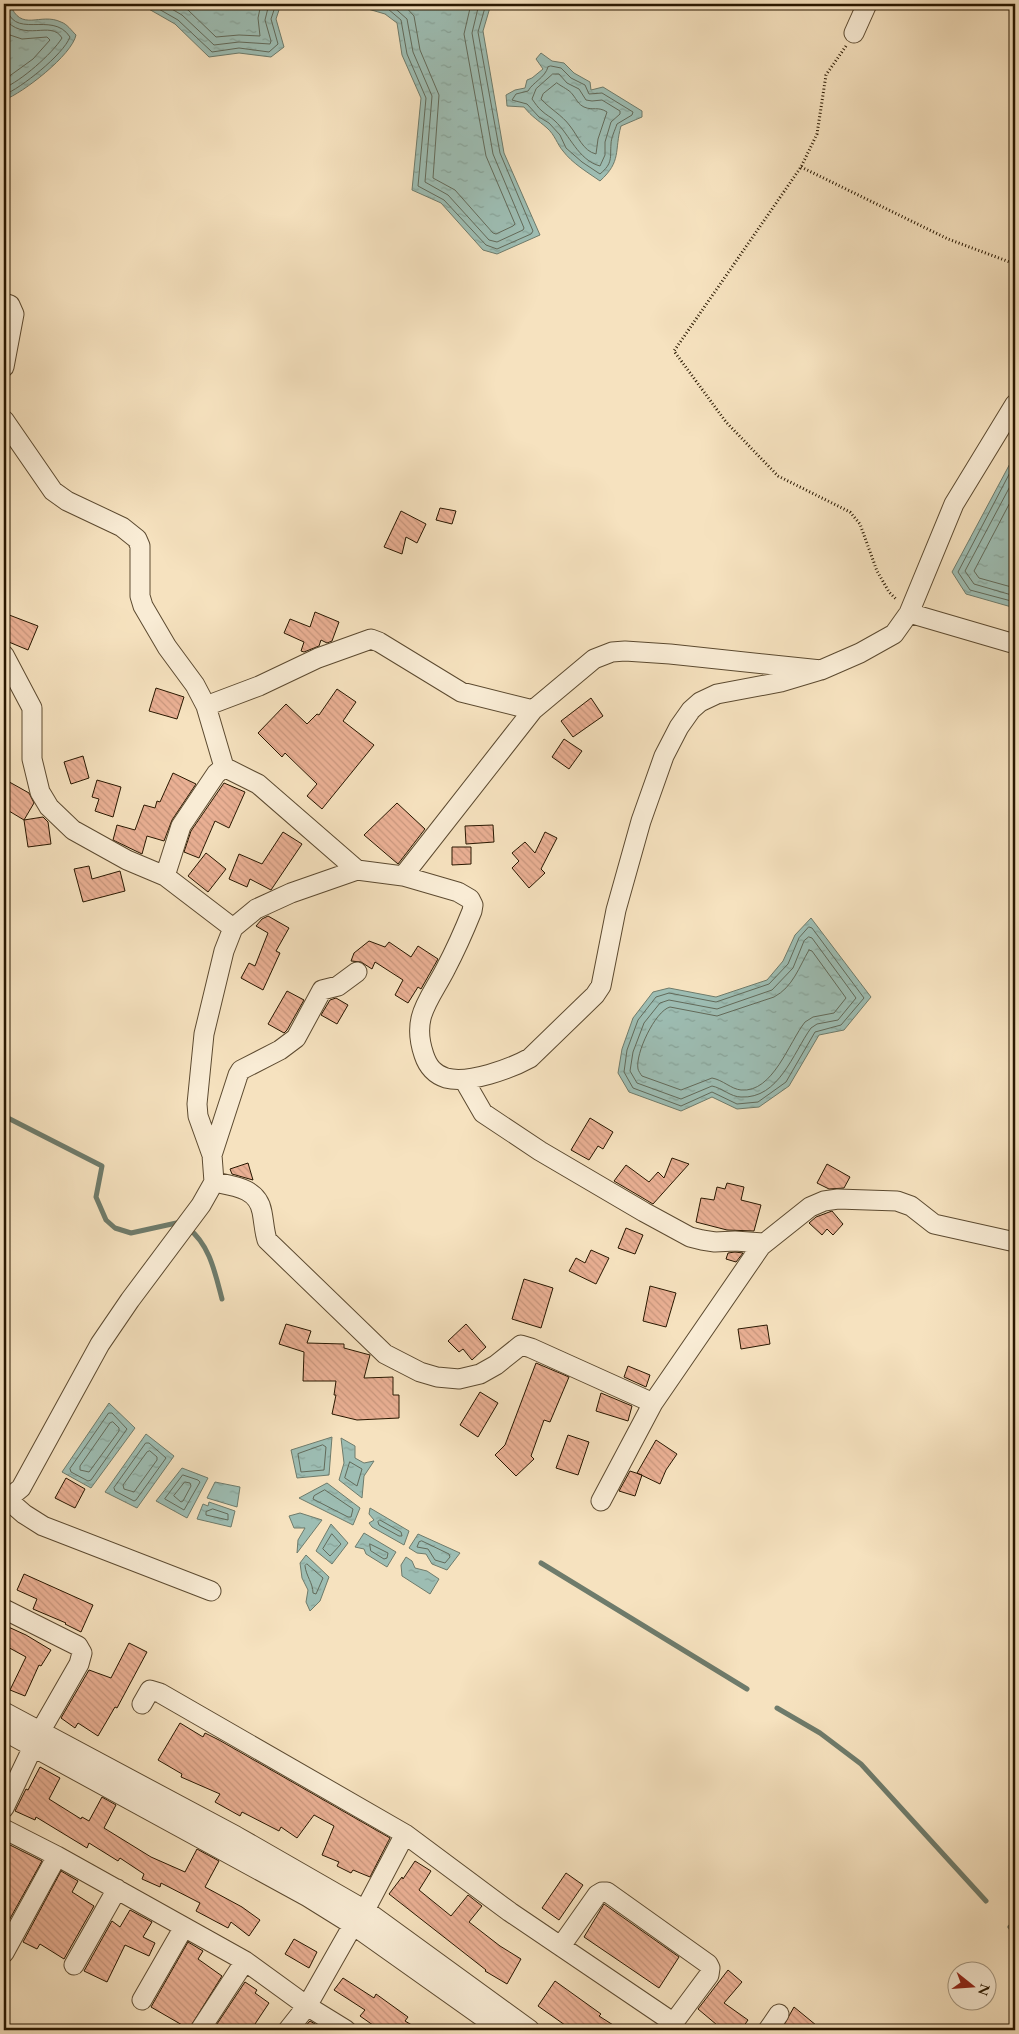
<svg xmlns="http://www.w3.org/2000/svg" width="1019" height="2034" viewBox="0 0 1019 2034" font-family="'EB Garamond',serif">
	<defs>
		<pattern id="water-ripples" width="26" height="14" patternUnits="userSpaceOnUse" patternTransform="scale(1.25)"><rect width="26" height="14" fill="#9dbdb3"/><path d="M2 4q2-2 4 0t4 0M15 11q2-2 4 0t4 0" fill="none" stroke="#87a298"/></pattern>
		<pattern id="building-back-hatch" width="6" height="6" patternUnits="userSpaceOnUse" patternTransform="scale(1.25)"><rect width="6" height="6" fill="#eab094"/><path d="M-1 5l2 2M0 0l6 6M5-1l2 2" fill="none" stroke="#c9977e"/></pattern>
	</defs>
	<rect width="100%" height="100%" fill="#f6e2bf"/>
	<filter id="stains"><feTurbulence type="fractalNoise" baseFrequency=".004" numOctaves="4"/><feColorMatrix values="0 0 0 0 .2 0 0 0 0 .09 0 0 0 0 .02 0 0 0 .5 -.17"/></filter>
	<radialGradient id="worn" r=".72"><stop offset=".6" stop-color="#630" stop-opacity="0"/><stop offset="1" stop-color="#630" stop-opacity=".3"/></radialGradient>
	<path fill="url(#water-ripples)" stroke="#6e7b6b" d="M4 4H10C21 33 40 12 61 22 67 24 71 30 76 35 72 55 23 93 4 100Z
		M140 4H281L276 19 284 47 271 57 239 53 209 57 175 24Z
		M351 4H491L483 31 504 153 540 235 497 254 483 250 441 203 412 190 421 98 402 55 397 23 385 14Z
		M541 53 552 61 564 63 574 73 590 82 591 90 603 87 642 111V117L621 126C614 151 622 161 600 181 587 172 572 163 563 151 557 144 555 135 547 128 538 120 532 117 524 107L507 106 506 95 515 90 525 88 527 80 532 78 543 69 536 59Z
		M1015 456V608L966 594 952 572 1013 458Z
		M811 918 871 997 844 1030 819 1035 789 1086 759 1107 737 1109 712 1097 681 1111 629 1092 618 1073 622 1049 633 1018 653 992 669 988 716 997 767 980 783 961 795 935Z
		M109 1403 135 1428 91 1488 62 1472Z
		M146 1434 174 1456 137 1508 105 1492Z
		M332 1437 329 1475 297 1478 291 1450Z
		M341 1438 355 1446V1458L364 1463 374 1461 364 1476 362 1498 339 1480 344 1463Z
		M182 1468 208 1478 187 1518 156 1501Z
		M215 1482 240 1487 237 1507 207 1498Z
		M327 1483 360 1508 353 1525 299 1498Z
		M209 1502 235 1511 231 1527 197 1519 203 1504 208 1506Z
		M370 1508 409 1531 404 1545 372 1527 369 1523 374 1520 369 1514Z
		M300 1513 322 1520 297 1553 298 1540 305 1528H294L289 1516Z
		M331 1524 348 1543 332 1564 316 1551Z
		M364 1533 396 1552 387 1567 366 1554 364 1549 355 1547Z
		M418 1534 460 1553 447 1570 432 1564 426 1554 417 1553 409 1548Z
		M306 1555 329 1577 320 1601 310 1611 306 1602 308 1590 302 1578 300 1563Z
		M406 1557 412 1561 415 1568 427 1571 439 1579 430 1594 402 1576 401 1565Z"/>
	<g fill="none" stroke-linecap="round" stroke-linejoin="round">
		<path stroke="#626a5a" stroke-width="1" d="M150 4 178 20 212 52 239 48 269 52 278 44 271 19 276 4
			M163 4 182 15 214 45 239 42 270 44 271 41 265 20 269 4
			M178 4 188 10 216 37 239 35 260 36 258 18 261 4
			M369 4 388 9 401 20 407 54 426 98 418 186 444 200 486 245 497 249 531 234 533 231 500 153 478 32 486 4
			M390 4 407 19 413 52 432 96 425 182 448 195 489 240 497 242 523 230 524 228 493 154 472 33 479 4
			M403 4 414 16 420 50 439 95 433 178 455 190 493 233 496 234 513 226 515 224 486 156 464 34 471 4
			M4 18C24 44 51 19 62 38 52 54 21 81 4 88
			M4 30 10 35 22 39 47 37 50 40 33 59 4 80
			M551 66 561 68 571 78 585 85 589 94 602 93 633 112 632 115 617 124C615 130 611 138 611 144 610 158 613 163 600 174L582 162 566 148 560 135 549 123 539 117 527 104 512 100 516 94 528 91C533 82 545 78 548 67Z
			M553 74H559L567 83 579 89 586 100 592 101 602 100 620 111V114L611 122 605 142V155L600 166C578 160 570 135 555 121 551 117 546 115 542 111 538 108 535 103 532 99L536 89Z
			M557 83C562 87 570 90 573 95 577 100 578 104 584 107 593 111 598 106 607 112L598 139 596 154C583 151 578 136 570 126 562 115 550 109 541 99L543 94Z
			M4 95C21 88 63 55 70 37 52 9 11 43 6 4
			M1015 463 958 572 970 590 1015 602
			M1015 477 965 571 974 584 1015 596
			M1015 493 974 571 979 578 1015 588
			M809 927 812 928 864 998 841 1025 815 1032 786 1082 758 1102 737 1104 712 1092 681 1106 633 1088 624 1072 627 1050 638 1020 656 997 669 993 716 1002 769 984 788 964 799 938Z
			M809 937 812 938 856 998 838 1020 817 1024 811 1028C793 1053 779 1099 741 1097 731 1097 722 1088 712 1086L681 1099 637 1083 630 1071 633 1052 644 1023 660 1003 669 1000 717 1009 772 990 793 968 804 941Z
			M809 950 812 951 846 998 834 1013 813 1017 805 1022C789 1042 773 1093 741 1090 731 1089 723 1080 712 1078L681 1090 642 1076C641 1075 638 1070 638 1069 635 1054 655 1011 670 1007L717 1016 774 997C793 987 799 967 809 950Z
			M109 1413H112L127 1429 91 1480 88 1481 71 1472 70 1469Z
			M113 1422 119 1428V1431L89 1472 80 1470V1466L110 1423Z
			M146 1443H149L166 1458 136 1500 134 1501 115 1491 114 1488Z
			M323 1445 326 1447 324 1470 301 1472 298 1454Z
			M150 1451 157 1457V1460L134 1492 124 1489 123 1485 147 1452Z
			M350 1462 362 1469 357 1486 345 1478Z
			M183 1475 198 1480 200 1482 184 1510 165 1499Z
			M185 1482 190 1483 191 1486 183 1501 181 1502 174 1496Z
			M325 1490 353 1509 351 1517H348L313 1499 314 1496Z
			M213 1509 228 1514V1520L206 1515V1512Z
			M380 1520 401 1532 402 1536H399L379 1525 378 1522Z
			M332 1534 341 1544 330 1556 323 1549Z
			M422 1541 449 1554 450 1557 445 1563 435 1560 428 1549 417 1547 419 1542Z
			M370 1544 388 1553 387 1558 384 1559 371 1551Z
			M307 1564 323 1578 316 1594 313 1593C313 1583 306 1576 305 1566Z"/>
		<path stroke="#6e7b6b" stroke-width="5" d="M4 1116 102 1166 96 1197 106 1220 115 1228 131 1233 181 1222
			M188 1228C210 1245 215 1273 222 1299
			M541 1563 747 1689
			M777 1708 820 1733 861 1764 986 1901
			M1010 1927 1015 1933"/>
	</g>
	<path fill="url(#building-back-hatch)" stroke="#281700" d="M440 508 456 511 452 524 436 520Z
		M401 511 426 524 417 543 406 537 402 554 384 547Z
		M315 612 339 622 332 641 327 643 321 640 319 646 304 652 301 651 304 642 284 633 290 619 310 627Z
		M4 613 38 626 28 650 4 640Z
		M156 688 184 697 177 719 149 711Z
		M337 689 356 702 343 721 374 745 322 809 307 796 317 784 285 753 282 757 258 733 286 704 307 724 317 714 319 715Z
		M591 698 603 716 573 737 561 721Z
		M564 739 582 751 569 769 552 757Z
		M83 756 89 778 71 784 64 762Z
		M173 773 196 784 172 820 164 841 147 836 142 854 113 840 117 825 135 830 144 805 155 808 157 801 160 802Z
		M4 779 29 793 34 803 24 820 4 808Z
		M97 780 121 787 113 817 95 811 99 799 92 797Z
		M224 783 245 792 229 828 215 821 199 858 184 852 191 831Z
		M397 803 425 829 398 864 364 835Z
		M43 817 48 822 51 844 28 847 24 820Z
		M493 825 494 842 466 844 465 826Z
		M283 832 302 844 271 890 250 879 247 887 229 879 239 854 262 864Z
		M545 832 557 838 541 869 545 873 529 888 512 868 519 861 512 853 525 842 535 853Z
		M452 847H471V864L452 865Z
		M206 853 226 869 208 892 188 876Z
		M89 866 92 879 120 871 125 891 83 902 74 869Z
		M268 916 289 928 276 951 280 953 263 990 241 978 249 963 255 966 268 933 256 926 262 919Z
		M369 941 385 947 389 942 411 957 418 946 438 959 421 989 418 987 408 1003 395 995 403 980 375 962 372 969 361 962 351 961 354 953Z
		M287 991 304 1000 287 1030 284 1033 268 1024Z
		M336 998 348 1005 337 1024 321 1015 330 1000Z
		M590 1118 613 1132 603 1149 598 1146 589 1160 571 1150Z
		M672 1158 689 1164 653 1204 614 1181 626 1165 649 1182 658 1172 664 1178Z
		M248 1163 253 1180 232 1174 230 1169Z
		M827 1164 850 1177 844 1188 829 1189 817 1183Z
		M727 1183 744 1187 741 1200 761 1205 754 1231 727 1230 696 1222 701 1198 714 1200 717 1187 725 1189Z
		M832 1211 843 1224 833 1235 827 1229 822 1235 809 1223 816 1217Z
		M626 1228 643 1235 635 1254 618 1248Z
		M591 1250 609 1258 596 1284 569 1271 576 1258 585 1263Z
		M728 1253 735 1252 743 1253 736 1262 726 1259Z
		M524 1279 553 1288 541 1328 512 1319Z
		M650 1286 676 1293 666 1327 643 1321Z
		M286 1324 311 1331 307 1343 344 1344V1348L370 1355 364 1378 393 1377V1395H399V1418L357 1420 332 1414 336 1395H334L336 1381H303L304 1352 279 1344Z
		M466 1324 486 1347 472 1360 463 1349 459 1352 448 1341Z
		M767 1325 770 1344 741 1349 738 1329Z
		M536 1363 569 1377 550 1422 544 1420 531 1456 534 1459 516 1476 495 1455 505 1445Z
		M628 1366 650 1375 646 1387 624 1377Z
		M480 1392 498 1403 478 1437 460 1425Z
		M601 1393 632 1406 628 1421 596 1411Z
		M568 1435 589 1442 578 1475 556 1468Z
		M656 1440 677 1454 666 1470 660 1484 637 1473Z
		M630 1471 642 1475 635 1496 619 1491Z
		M66 1478 85 1489 75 1508 55 1498Z
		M24 1574 93 1605 81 1632 65 1624 66 1623 33 1609 37 1599 17 1590Z
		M4 1625 26 1635 51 1650 41 1666 39 1665 25 1696 10 1690 26 1657 4 1645Z
		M129 1643 147 1652 117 1708 115 1707 98 1736 78 1723 75 1728 61 1718 89 1670 111 1678Z
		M180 1723 203 1737 205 1733 219 1740 390 1838 370 1877 353 1870 351 1873 337 1866 339 1862 322 1855 334 1826 314 1815 297 1838 281 1827 279 1831 242 1812 240 1816 215 1802 220 1794 181 1777 182 1774 158 1760Z
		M40 1767 60 1778 49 1799 81 1819 82 1817 89 1821 102 1797 116 1805 104 1828 151 1857 185 1872 197 1849 219 1861 205 1887 242 1907 260 1920 249 1936 231 1922 228 1928 196 1911 200 1903 161 1883 160 1887 142 1879 144 1874 120 1858 118 1861 89 1843 87 1848 36 1817 35 1820 15 1811 26 1789 28 1790Z
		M4 1842 42 1861 7 1924 4 1922V1888L9 1873 4 1870Z
		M415 1861 431 1871 419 1890 451 1916 468 1895 482 1906 469 1922 500 1946 521 1959 507 1984 485 1971 486 1970 389 1894 402 1877 403 1879Z
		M61 1871 78 1881 72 1892 94 1906 64 1959 40 1944 37 1949 23 1942Z
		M566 1873 583 1885 559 1920 542 1908Z
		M604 1904 679 1957 659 1988 584 1937Z
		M130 1910 152 1922 143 1937 155 1943 149 1956 125 1945 107 1982 84 1971 112 1921 120 1927Z
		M294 1939 317 1952 309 1968 285 1954Z
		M188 1942 203 1951 198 1959 222 1976 189 2029 151 2007Z
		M728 1970 742 1982 724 2003 748 2020 741 2030H723L698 2009Z
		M343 1978 374 1998 376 1994 408 2017 405 2021 420 2030H380L360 2016 365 2010 334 1990Z
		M555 1981 601 2014 599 2016 621 2030H572L538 2006Z
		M245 1982 257 1990 255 1993 269 2003 251 2030H213Z
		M794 2007 822 2030H781Z
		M310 2021 325 2030H302Z"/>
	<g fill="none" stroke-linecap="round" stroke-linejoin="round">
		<defs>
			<path id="street" d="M854 33 867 4
				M4 303 10 305 14 314 4 367
				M4 420 53 491 67 501 122 527 137 539 140 546V596L143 606 167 647 195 685 206 706 224 767 258 784 357 870 403 876 458 892 470 899 473 905 472 911C464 931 455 951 445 970 429 1001 411 1017 424 1055 428 1067 434 1074 446 1078 469 1084 510 1069 530 1058L595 995 601 986 616 910 641 821 664 756 679 727 691 710 700 702 717 694 781 682 821 670
				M909 613 1015 644
				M4 655 32 708V759L40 792 49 807 73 830 127 860 165 876 233 928
				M206 706 259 686 318 658 371 639 379 642 461 692 533 710
				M165 876 181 826 216 774 224 767
				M403 876 533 710 594 659 612 652 625 651 670 654 821 670 860 653 894 634 909 613 954 504 1015 404
				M464 1080 483 1113 540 1151 644 1212 690 1237 702 1240 715 1242 735 1241 763 1243
				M212 1155 238 1075 241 1070 280 1050 296 1038 322 990 338 986 357 972
				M214 1182C234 1186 258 1188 262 1212 264 1222 264 1230 267 1240L385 1354 420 1372 437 1377 459 1379 480 1374 496 1365 521 1345 531 1348 653 1403
				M8 1500 24 1514 43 1526 211 1591
				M601 1501 653 1403 761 1246 810 1207 824 1201 838 1199 897 1201 911 1206 934 1224 1015 1242
				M4 1502 21 1488 100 1344 130 1300 201 1205 214 1182 212 1155 198 1116 197 1104 204 1034 224 951 233 928 256 909 291 893 357 870
				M4 1609 78 1646 82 1653 79 1664 40 1732 4 1808
				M142 1704 150 1690 160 1693 405 1834 510 1912 668 2019 673 2020 677 2018 709 1975 710 1968 708 1964 607 1892H602L597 1895 561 1946
				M4 1712 236 1836 365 1910 530 2030
				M4 1731 308 1897 353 1925 501 2030
				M4 1829 57 1856 245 1961 307 2006 346 2030
				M4 1953 57 1856
				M74 1965 117 1889
				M142 2000 184 1927
				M200 2030 245 1961
				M288 2030 307 2006 353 1925 365 1910 405 1834
				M768 2030 779 2014"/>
		</defs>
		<use href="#street" stroke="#5c4a30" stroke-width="21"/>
		<path stroke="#281700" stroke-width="3" stroke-dasharray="1 2.5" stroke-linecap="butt" d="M846 46 826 75 817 134 801 167 674 351 726 422 778 476 850 512 860 524 877 571 889 592 896 599
			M801 167 948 239 1015 264"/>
		<use href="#street" stroke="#f9ecd5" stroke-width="19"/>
	</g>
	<rect width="1019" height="2034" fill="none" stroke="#f6e2bf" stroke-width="20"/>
	<rect x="5" y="5" width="1009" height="2024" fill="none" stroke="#281700" stroke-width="2.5"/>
	<rect x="10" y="10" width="999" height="2014" fill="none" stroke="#281700"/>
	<g transform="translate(972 1986) rotate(107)"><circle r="24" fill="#f9ecd5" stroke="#a59780"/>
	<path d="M0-4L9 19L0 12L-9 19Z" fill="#8f2418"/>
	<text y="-8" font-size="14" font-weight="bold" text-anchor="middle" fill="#281700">N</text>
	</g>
	<rect width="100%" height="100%" filter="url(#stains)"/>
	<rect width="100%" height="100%" fill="url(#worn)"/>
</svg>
